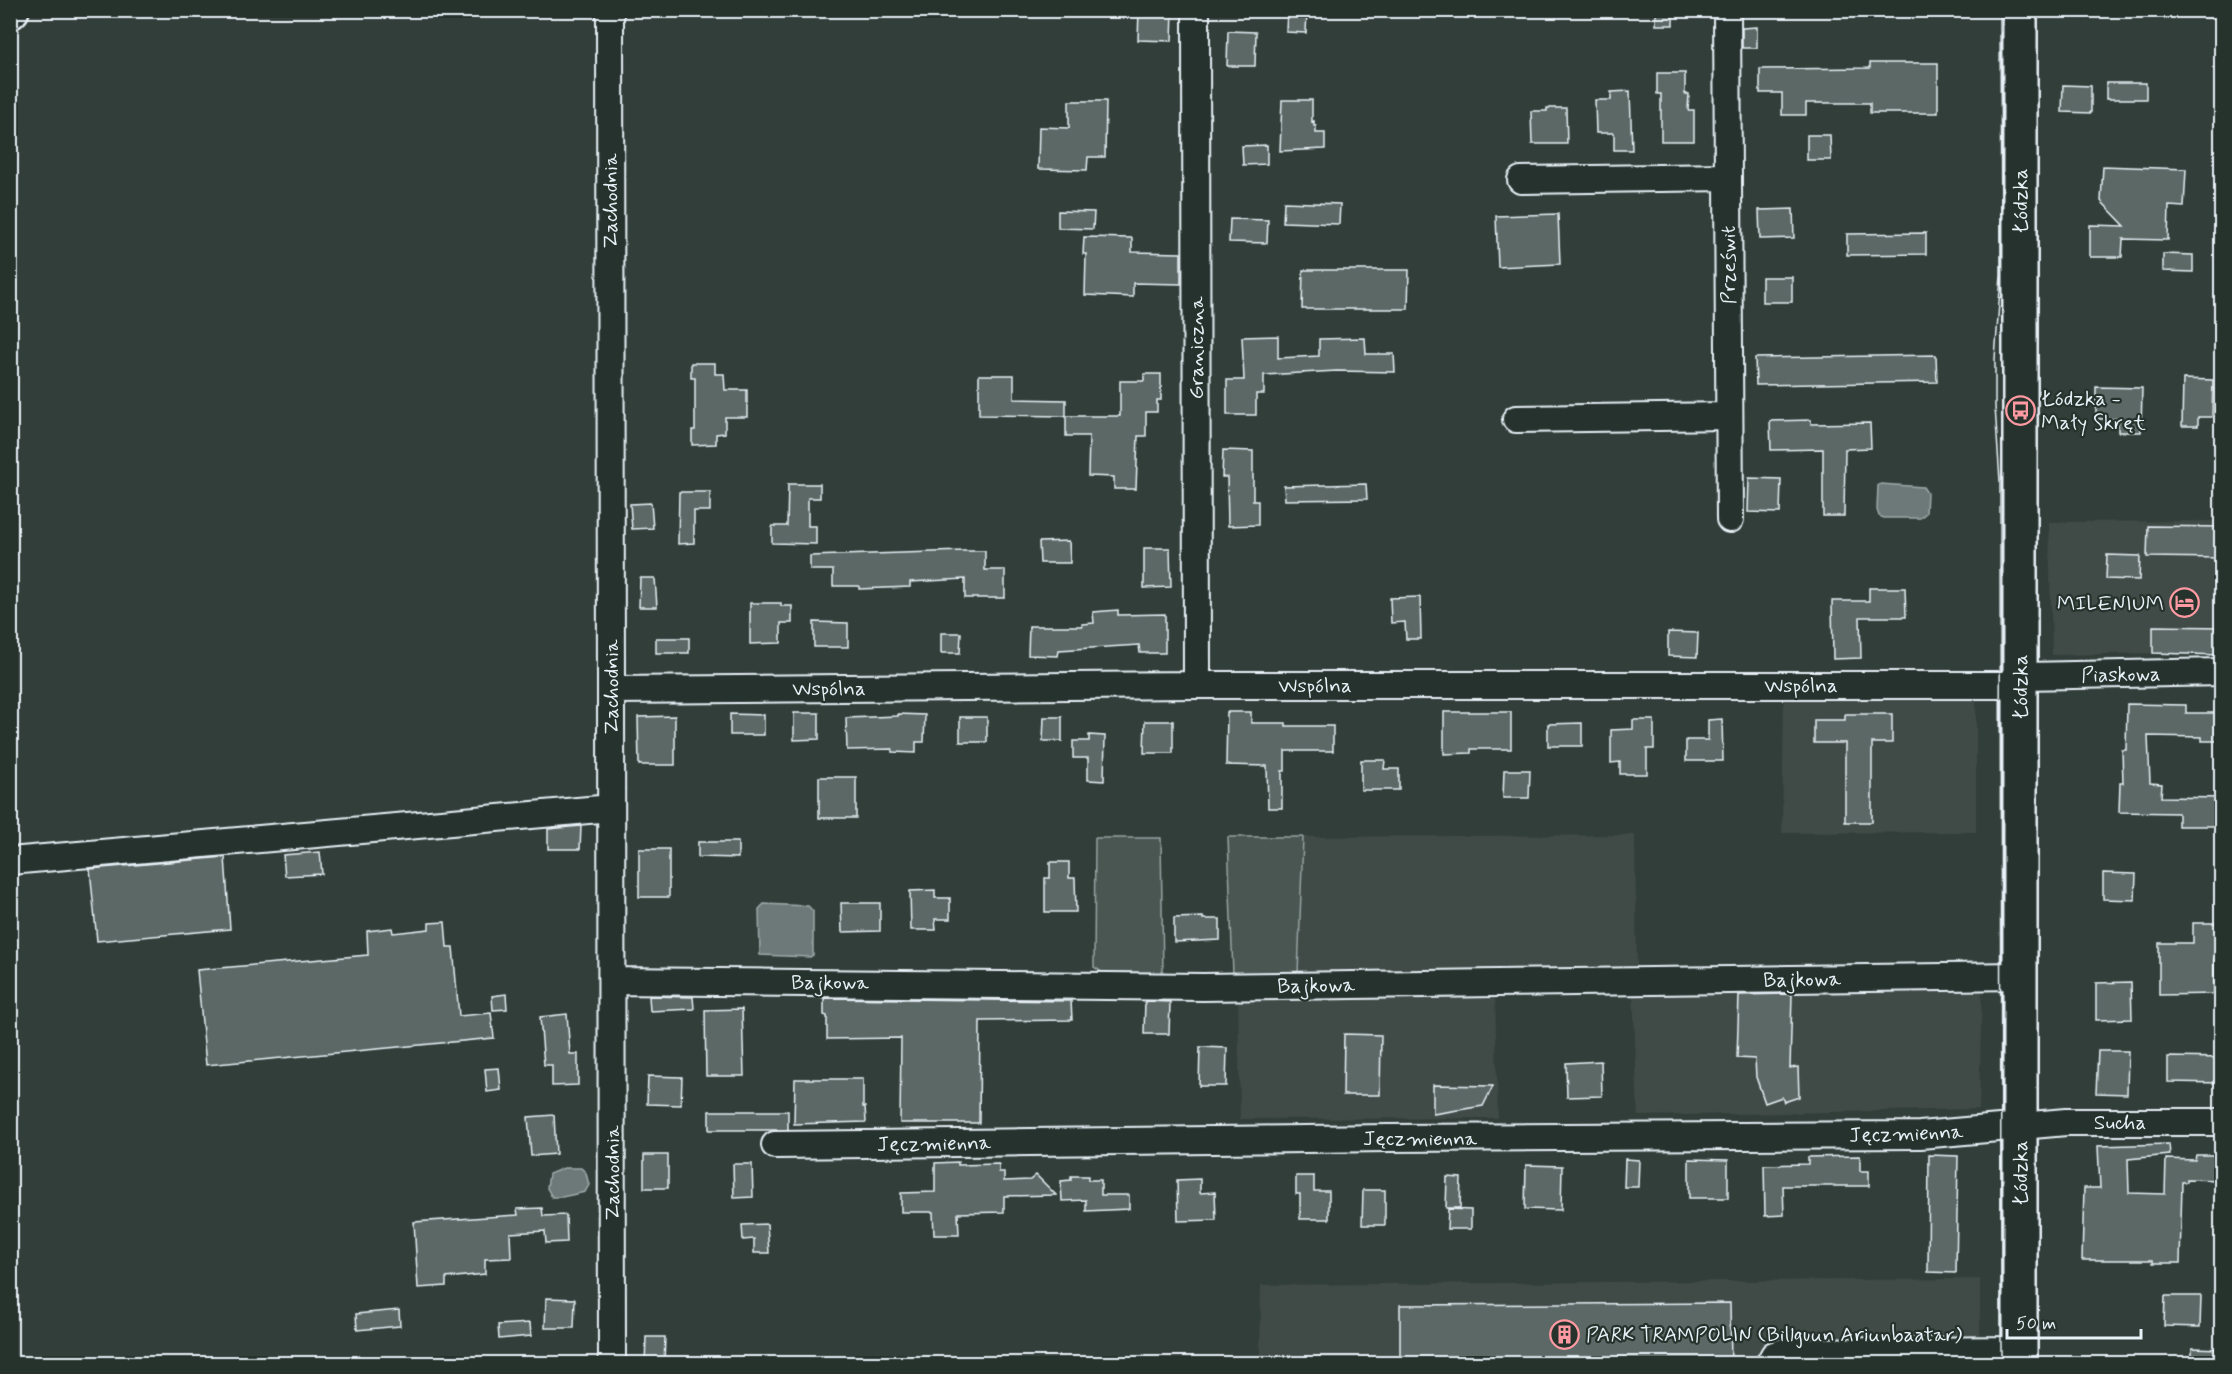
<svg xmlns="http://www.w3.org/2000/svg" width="2232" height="1374" viewBox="0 0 2232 1374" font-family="Mynerve,sans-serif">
	<rect width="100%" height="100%" fill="#323e39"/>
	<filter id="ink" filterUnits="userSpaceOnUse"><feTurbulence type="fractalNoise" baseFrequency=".0167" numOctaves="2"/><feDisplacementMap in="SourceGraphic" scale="12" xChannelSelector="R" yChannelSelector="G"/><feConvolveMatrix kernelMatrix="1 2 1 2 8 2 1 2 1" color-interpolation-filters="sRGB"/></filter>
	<g filter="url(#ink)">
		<path fill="#3f4b46" d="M2221 521V652L2052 655 2049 522Z
			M1976 691V832L1782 833 1784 692Z
			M1635 835 1637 971 1298 974 1303 837Z
			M1982 988 1979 1109 1638 1116 1633 990Z
			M1495 990 1498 1118 1240 1119 1238 994Z
			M1980 1279V1363L1260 1364 1261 1285Z"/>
		<path fill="#495651" stroke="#98a4a4" stroke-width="1.5" d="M1228 837H1303L1298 974H1233Z
			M1095 838H1161L1163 977 1111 978 1094 967Z"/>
		<path fill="#6d7978" stroke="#9ea9ab" stroke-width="1.5" d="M2184 11H2221V17C2211 20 2192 17 2184 11Z
			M1881 484 1923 487 1927 493 1926 513 1920 518H1884L1879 516 1877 510 1878 485Z
			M764 904 808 906 813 911V955L810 957 760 955 759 909Z
			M564 1168H581L586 1173 589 1185 585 1192 562 1197H552L547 1188 549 1174Z
			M529 1357 530 1363H494L496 1361Z"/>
		<path fill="#5c6865" stroke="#e8f1f8" stroke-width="1.5" d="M1139 10H1173L1172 41 1138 40Z
			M1287 10H1307L1306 33 1286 32Z
			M1656 10H1673V25H1656Z
			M1757 27V48H1742V28Z
			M1228 31 1256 32 1255 66H1227Z
			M1870 63H1938V113H1870V103H1806V115H1782V93H1760V69L1870 68Z
			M1657 73H1685V94H1689L1688 110H1694V141H1661V94H1657Z
			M2106 83H2146V99H2106Z
			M2063 85 2091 86V113L2062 112Z
			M1630 91 1632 150H1614V133H1596L1595 100H1611V92Z
			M1282 100H1312V122L1314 121V126H1316V133H1325V149L1280 151Z
			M1069 101H1106L1105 157H1088L1087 170 1038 169 1039 127 1069 128Z
			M1547 108H1566L1567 144H1532L1531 111H1547Z
			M1807 135H1830L1831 160H1807Z
			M1267 145V164L1243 165 1242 146Z
			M2103 166 2186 169 2184 207 2169 206 2168 240 2123 239 2122 257H2090V225L2125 226 2101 201Z
			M1284 202 1340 204 1339 224 1283 222Z
			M1793 209 1794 238 1760 239 1759 210Z
			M1058 211 1094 212 1093 229 1058 228Z
			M1558 214 1560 264 1498 267 1496 216Z
			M1230 219 1268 220 1267 243 1229 242Z
			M1926 233V254L1847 255V234Z
			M1084 237 1132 238V252L1181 253V284L1133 283V297L1085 295 1086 254H1083Z
			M2163 254 2193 255V272L2163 271Z
			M1303 270H1409L1408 309H1302Z
			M1762 277H1792V302H1762Z
			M1278 336V358L1319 356V339L1365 338 1366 354H1394L1395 372 1337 371 1264 375V394H1256V415H1227V380H1244L1242 337Z
			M1936 355 1937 382 1756 385 1755 358Z
			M691 363H715V374H724L725 390H747V417H725V433L716 434V444L692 445V430H695V378H691Z
			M1144 374H1161V400H1157V412H1146V436H1138L1136 489H1114V477L1088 476 1089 436H1066V416H1120V381H1144Z
			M979 375H1014V399L1066 400V416L979 415Z
			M2183 379 2213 380 2212 417H2198V426H2182Z
			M2096 387 2142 388 2141 432H2118V419H2096Z
			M1811 420V424L1870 423 1871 448 1845 449 1844 516H1823V449L1771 450 1770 421Z
			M1223 450 1253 451V501H1258V525L1228 526 1227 477H1222Z
			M1749 478 1781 479 1780 513 1748 512Z
			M788 484H820V498H808V526H816V544L772 543V526H787Z
			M1366 484 1367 499 1285 500 1284 486Z
			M679 492H710V511H694V543L678 544Z
			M651 503 653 528 632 529 630 504Z
			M2148 526 2222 527V558L2147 557Z
			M1069 541 1070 563H1040L1039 542Z
			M1144 548H1170L1171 587 1144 588Z
			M964 551H985V570H1005V598H965V579L910 582V587L859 589V586H833V570H810V556Z
			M2107 555 2140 556 2139 580 2106 579Z
			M640 578H655L657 607H639Z
			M1869 588H1905L1906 617H1860L1861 658 1833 659 1832 601H1869Z
			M1420 597 1421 639H1406L1405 622 1391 623 1390 598Z
			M750 603H781V606H792V623H781V643L750 644Z
			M1118 610V615L1165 614V653H1140L1139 645 1059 650 1058 656 1028 655 1029 626H1082V624L1094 623 1093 612Z
			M814 622 848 623V647H814Z
			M2153 626 2222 627V655L2153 653Z
			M1668 632 1698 633 1697 657 1668 656Z
			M941 633H961L960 653H941Z
			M656 638H689V653H656Z
			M2127 704 2186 705V713H2222V741H2202V737L2148 736 2150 783 2162 784 2161 797 2222 798V826H2178V813L2119 812 2120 783H2123L2122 750H2126Z
			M1227 712H1251V723H1286V726H1333V751H1285V771H1282V808H1268L1267 766 1226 765Z
			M1444 712H1511V749H1471V753L1444 754Z
			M794 713H819V739L794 740Z
			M730 714 764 715V735H730Z
			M898 714 925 715 924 742H916V753L892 752V749L847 750 846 718 898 716Z
			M1845 714H1892V743H1872V822H1845V743H1814V720H1845Z
			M675 716V765H639L638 717Z
			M960 717H987V742H960Z
			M1044 717H1062V741H1043Z
			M1722 719 1723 761H1686V740H1708V720Z
			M1633 720H1654V749H1647V774H1620V762L1611 763V730L1633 729Z
			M1145 721H1173V753H1144Z
			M1582 723V746H1548V724Z
			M1089 735 1105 736 1104 781 1088 780V758H1073V741H1089Z
			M1361 760H1385L1384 769H1399V790H1361Z
			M1504 770H1530L1529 798H1503Z
			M819 777H856V818H819Z
			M581 826 580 849H548V829Z
			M698 842H738V858L698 857Z
			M639 849H669V897H639Z
			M320 852 322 874 285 876 283 855Z
			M225 857 230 929 97 941 90 869Z
			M1050 862H1069V878H1075L1076 912H1045V878H1050Z
			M2103 873 2136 874 2135 900 2103 899Z
			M935 890V898H950V919H935L936 930H911L910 891Z
			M841 903H880V931L842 932Z
			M1203 917V919H1220V940L1174 942V918Z
			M445 922 447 947H453L459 1016 491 1013 494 1038 206 1065 197 970 368 955 367 931 392 928 393 933 429 929V923Z
			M2193 923H2222V959H2214V994L2159 995V943H2193Z
			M2131 982 2132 1019 2096 1020V983Z
			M506 994 507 1009 493 1010 492 996Z
			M1792 994 1790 1068 1798 1067 1799 1097 1784 1102 1782 1097 1765 1103 1756 1077 1755 1059 1737 1058 1739 995Z
			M649 996 693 997 694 1009 650 1011Z
			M824 998 1071 1001 1072 1020 980 1021 979 1123H900L901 1038 827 1039V1016L824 1015Z
			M1145 1001 1170 1002 1169 1034H1144Z
			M742 1009 744 1076H706L705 1010Z
			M567 1014 570 1054H578V1085L552 1086V1065H544L540 1017Z
			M1344 1034 1381 1035 1380 1095H1343Z
			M1200 1047 1227 1048 1226 1086H1199Z
			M2098 1051H2128L2127 1094 2096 1093Z
			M2168 1057 2222 1058V1083L2168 1082Z
			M1601 1061 1602 1096 1567 1097 1566 1063Z
			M499 1068 501 1090 487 1092 485 1069Z
			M648 1076 682 1077 681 1105 647 1104Z
			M795 1079H863V1107H865L866 1122 794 1124Z
			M1433 1085 1493 1086 1483 1106 1433 1114Z
			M709 1111H788V1130H709Z
			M554 1115 556 1154 531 1156 528 1117Z
			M2169 1144 2170 1155 2128 1159 2129 1193 2165 1194 2166 1159 2195 1160 2196 1155H2219V1180L2187 1179V1182H2182L2180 1263H2153V1260H2082L2084 1188H2100L2098 1146Z
			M644 1155H668V1188H644Z
			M1929 1155 1958 1156 1956 1273 1928 1272Z
			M1860 1156V1171H1869V1186H1783L1784 1215 1765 1216 1764 1165 1808 1164V1157Z
			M1625 1159 1639 1160 1638 1187H1624Z
			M1689 1159 1728 1160V1198H1689Z
			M958 1162V1165L999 1164V1172H1004V1181L1030 1180 1036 1175 1056 1195 1004 1196V1212L958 1213 959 1235H934L933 1212H901V1193L935 1192V1163Z
			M733 1164H752L753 1197 734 1198Z
			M1526 1165 1562 1166 1561 1210 1525 1209Z
			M1071 1176H1088V1180H1101V1195H1129V1209L1086 1211V1200L1062 1201 1061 1181 1071 1180Z
			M1296 1176H1314V1191H1329V1219H1300V1194H1296Z
			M1447 1177 1461 1178 1460 1208H1446Z
			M1200 1179V1193L1215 1192 1216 1220 1178 1221 1177 1180Z
			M1363 1190H1385V1225H1362Z
			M542 1208 543 1216 566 1215 567 1242 546 1243 545 1231 510 1233 511 1258 485 1259V1274L446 1278V1286L418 1288 414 1222 518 1215 517 1209Z
			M1448 1209 1471 1210V1229H1447Z
			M767 1224 769 1253H754V1239L743 1240 742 1225Z
			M2165 1296H2201L2200 1327 2164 1326Z
			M546 1298 575 1299 574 1328H545Z
			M1730 1303 1731 1364H1400V1305Z
			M399 1310 400 1326 357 1330 356 1314Z
			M530 1323 531 1336 499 1339 498 1325Z
			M646 1337H665L664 1364H645Z
			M2192 1348 2222 1349V1362L2192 1361Z"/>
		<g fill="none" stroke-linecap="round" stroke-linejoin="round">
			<defs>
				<path id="minor" d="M610 10 612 1364
					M1196 10 1197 685
					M1727 10 1730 519
					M1521 180 1728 177
					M1516 419 1729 416
					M2020 676 2222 672
					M611 690 1197 685H2020
					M10 861 611 808
					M612 981 1203 987 2020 976
					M775 1145 1389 1138 1920 1135 2066 1122H2222
					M1769 1364 1774 1355 1783 1352 2020 1350"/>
				<path id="major" d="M2020 10V1364
					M10 12 12 10"/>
			</defs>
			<use href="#minor" stroke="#e8f1f8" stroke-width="30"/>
			<use href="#major" stroke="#e8f1f8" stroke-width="38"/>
			<use href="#minor" stroke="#26332d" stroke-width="26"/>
			<use href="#major" stroke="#26332d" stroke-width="33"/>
			<path stroke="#e8f1f8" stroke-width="1.5" d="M2000 10 2001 275 1995 359V407L2000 481 2001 1364"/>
		</g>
	</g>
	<defs>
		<symbol id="bus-ring" viewBox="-11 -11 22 22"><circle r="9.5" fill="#26332d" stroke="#ff9aa2" stroke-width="1.5"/><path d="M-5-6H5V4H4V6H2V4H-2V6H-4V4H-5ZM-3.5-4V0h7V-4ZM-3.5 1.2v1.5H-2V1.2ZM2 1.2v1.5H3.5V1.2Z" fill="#ff9aa2"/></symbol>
		<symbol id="hotel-ring" viewBox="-11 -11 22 22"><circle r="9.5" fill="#26332d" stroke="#ff9aa2" stroke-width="1.5"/><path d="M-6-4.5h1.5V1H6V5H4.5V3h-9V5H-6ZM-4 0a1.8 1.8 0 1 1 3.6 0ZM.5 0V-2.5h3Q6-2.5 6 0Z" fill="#ff9aa2"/></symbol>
		<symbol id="building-ring" viewBox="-11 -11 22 22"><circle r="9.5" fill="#26332d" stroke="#ff9aa2" stroke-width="1.5"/><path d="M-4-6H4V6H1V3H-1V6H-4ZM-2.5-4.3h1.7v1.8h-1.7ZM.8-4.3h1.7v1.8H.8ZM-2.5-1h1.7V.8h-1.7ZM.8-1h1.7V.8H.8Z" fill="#ff9aa2"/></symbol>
	</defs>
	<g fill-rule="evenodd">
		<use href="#bus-ring" x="2004" y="394" width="33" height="33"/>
		<use href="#hotel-ring" x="2168" y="586" width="33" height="33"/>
		<use href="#building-ring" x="1548" y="1318" width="33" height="33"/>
	</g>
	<g text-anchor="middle" stroke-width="4.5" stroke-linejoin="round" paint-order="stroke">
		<g font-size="21" fill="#e8f1f8" stroke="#26332d">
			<text transform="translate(610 201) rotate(-90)" y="7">Zachodnia</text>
			<text transform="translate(2020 201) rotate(-90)" y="7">Łódzka</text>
			<text transform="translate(1728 265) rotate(-90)" y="7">Prześwit</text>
			<text transform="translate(1196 348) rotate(-90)" y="7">Graniczna</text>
			<text transform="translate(2121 674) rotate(-1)" y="7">Piaskowa</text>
			<text x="1315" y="692">Wspólna</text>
			<text x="1801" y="692">Wspólna</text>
			<text transform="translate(611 687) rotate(-90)" y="7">Zachodnia</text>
			<text transform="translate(2020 687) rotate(-90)" y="7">Łódzka</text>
			<text x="829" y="695">Wspólna</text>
			<text transform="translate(1802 979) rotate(-1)" y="7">Bajkowa</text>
			<text x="830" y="989">Bajkowa</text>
			<text transform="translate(1316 985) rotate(-1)" y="7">Bajkowa</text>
			<text x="2120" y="1129">Sucha</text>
			<text transform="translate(1906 1133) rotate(-2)" y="7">Jęczmienna</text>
			<text x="1420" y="1145">Jęczmienna</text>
			<text transform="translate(934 1143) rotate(-1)" y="7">Jęczmienna</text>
			<text transform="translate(612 1173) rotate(-90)" y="7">Zachodnia</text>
			<text transform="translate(2020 1173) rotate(-90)" y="7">Łódzka</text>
		</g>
		<g font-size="21" fill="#e8f1f8" stroke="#26332d" text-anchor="start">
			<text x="2041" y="405">Łódzka -<tspan x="2041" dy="24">Mały Skręt</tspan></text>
			<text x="2164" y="610" text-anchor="end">MILENIUM</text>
			<text x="1586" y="1341">PARK TRAMPOLIN (Billguun Ariunbaatar)</text>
		</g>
	</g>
	<rect width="2232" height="1374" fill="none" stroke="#26332d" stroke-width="36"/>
	<rect x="18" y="18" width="2196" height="1338" fill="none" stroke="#e8f1f8" stroke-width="2" filter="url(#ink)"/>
	<path d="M2007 1329v9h134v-9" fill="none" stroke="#e8f1f8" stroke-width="3"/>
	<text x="2016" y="1329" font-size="18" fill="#e8f1f8" stroke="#26332d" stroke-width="4.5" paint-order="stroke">50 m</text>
</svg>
